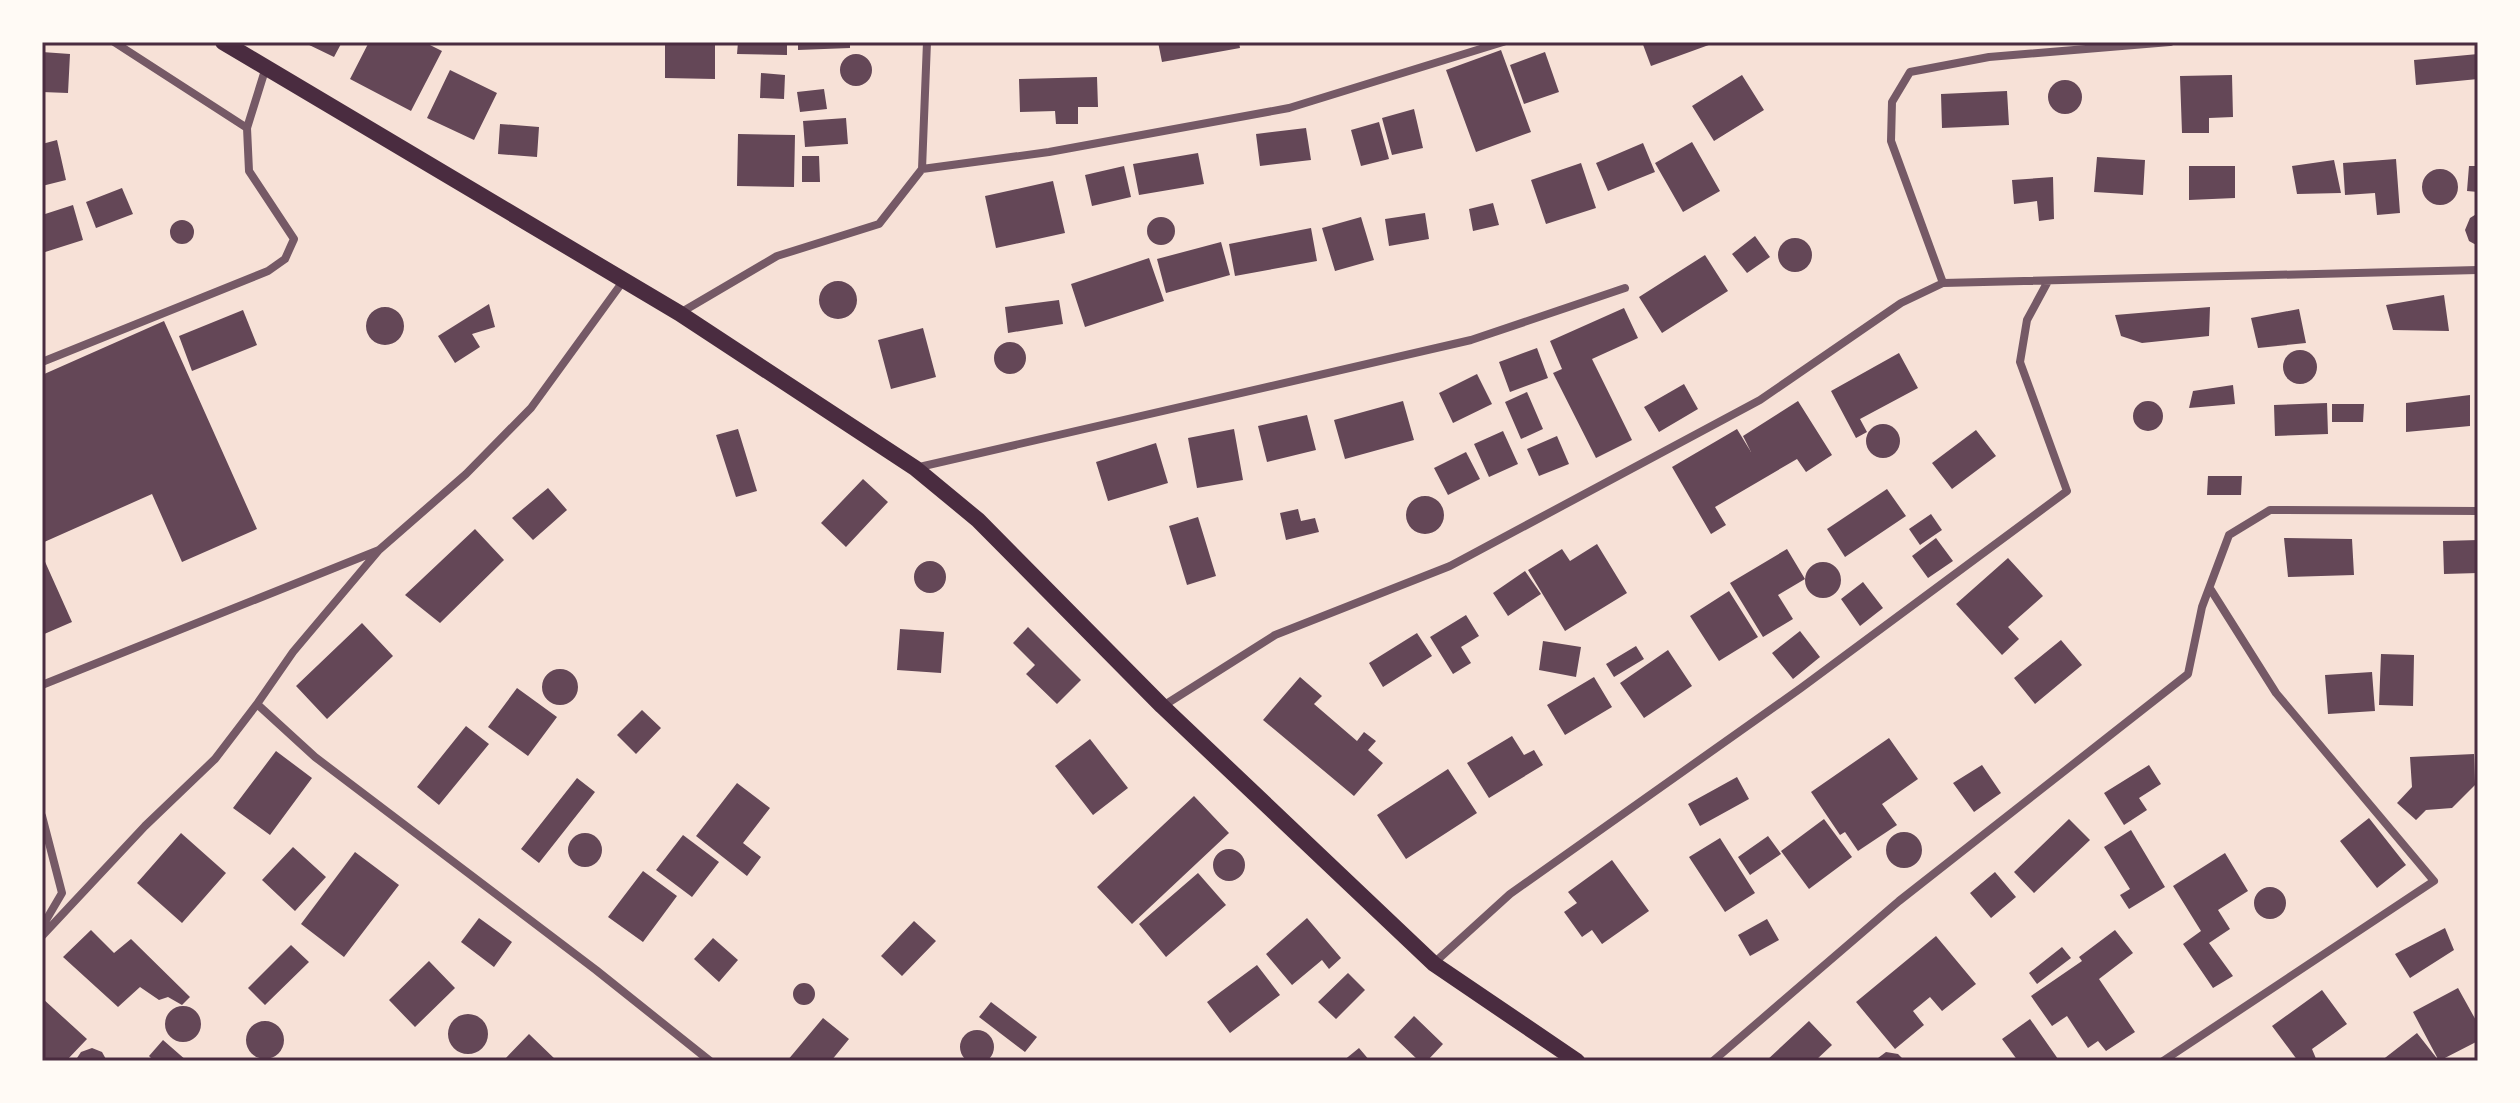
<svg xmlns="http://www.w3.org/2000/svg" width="2520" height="1103" viewBox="0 0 2520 1103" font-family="'PT Serif',serif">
	<rect width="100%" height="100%" fill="#f7e1d7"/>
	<path fill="#644757" d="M303 42H342L334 57Z
		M369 42H424L442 51 411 111 350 79Z
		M665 42H715V79L665 78Z
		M738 42H787V55L737 54Z
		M798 42H850V48L798 50Z
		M1158 42H1239L1240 48 1162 62Z
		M1642 42H1717L1651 66Z
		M1501 50 1531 132 1476 152 1446 70Z
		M42 52 70 54 68 93 42 92Z
		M1545 52 1559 92 1524 104 1510 65Z
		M840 70a16 16 0 1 1 32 0a16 16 0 1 1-32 0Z
		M2478 54V79L2416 85 2414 60Z
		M450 70 497 93 474 140 427 118Z
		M761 73 785 75 784 99 760 98Z
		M1742 75 1764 110 1714 141 1692 106Z
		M2232 75 2233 117 2209 118V133H2182L2180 76Z
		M1097 77 1098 107H1078V124H1056L1055 111 1020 112 1019 79Z
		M2048 97a17 17 0 1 1 34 0a17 17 0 1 1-34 0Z
		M824 89 827 109 800 112 797 92Z
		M2007 91 2009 125 1942 128 1941 94Z
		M1414 109 1423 148 1392 155 1382 118Z
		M846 118 848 144 805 147 803 121Z
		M1379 122 1389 159 1361 166 1351 130Z
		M500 124 539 127 537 157 498 154Z
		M1306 128 1311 160 1260 166 1256 134Z
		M738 134 795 135 794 187 737 186Z
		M57 140 66 180 42 186V144Z
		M1692 142 1720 191 1683 212 1655 163Z
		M1643 143 1655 172 1608 191 1596 163Z
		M1198 153 1204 184 1139 195 1133 164Z
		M802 156H819L820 182H802Z
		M2097 157 2145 160 2143 195 2094 192Z
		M2396 159 2400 213 2377 215 2375 193 2345 195 2343 163Z
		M2334 160 2341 193 2297 194 2292 166Z
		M1581 163 1596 208 1546 224 1531 180Z
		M1124 166 1131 197 1092 206 1085 175Z
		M2189 166H2235V198L2189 200Z
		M2469 166H2478V192L2467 191Z
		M2422 187a18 18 0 1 1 36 0a18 18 0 1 1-36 0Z
		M2053 177 2054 219 2039 221 2037 201 2014 204 2012 180Z
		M1053 181 1065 233 996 248 985 196Z
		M122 188 133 214 96 228 86 202Z
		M1493 203 1499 225 1473 231 1469 209Z
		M73 205 83 240 42 253V215Z
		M1425 213 1429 239 1389 246 1385 219Z
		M2478 213V246L2469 241 2465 230 2470 218Z
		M1147 231a14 14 0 1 1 28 0a14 14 0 1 1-28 0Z
		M1361 217 1374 260 1335 271 1322 228Z
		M170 232a12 12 0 1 1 24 0a12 12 0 1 1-24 0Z
		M1311 228 1317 261 1235 276 1229 244Z
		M1755 236 1770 257 1747 273 1732 254Z
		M1778 255a17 17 0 1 1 34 0a17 17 0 1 1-34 0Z
		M1221 242 1230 275 1166 293 1157 259Z
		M1705 255 1728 291 1662 333 1639 297Z
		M1149 258 1164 301 1085 327 1071 284Z
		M819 300a19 19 0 1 1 38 0a19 19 0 1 1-38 0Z
		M2444 295 2449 331 2393 330 2386 305Z
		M1059 300 1063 324 1008 333 1005 307Z
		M489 304 495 327 472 334 480 347 455 363 438 336Z
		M2210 307 2209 336 2142 343 2121 336 2115 315Z
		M366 326a19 19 0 1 1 38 0a19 19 0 1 1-38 0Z
		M1624 308 1638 338 1592 359 1632 440 1596 458 1553 373 1562 369 1550 341Z
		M2299 309 2306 343 2258 348 2251 318Z
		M243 310 257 345 192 371 179 336Z
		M164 321 257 529 182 562 152 494 42 543V375Z
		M923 328 936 377 891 389 878 340Z
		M994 358a16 16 0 1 1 32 0a16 16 0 1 1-32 0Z
		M1537 348 1548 378 1510 392 1499 362Z
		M2283 367a17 17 0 1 1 34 0a17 17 0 1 1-34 0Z
		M1899 353 1918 388 1860 419 1867 432 1856 438 1831 391Z
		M1477 374 1492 404 1453 423 1439 393Z
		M1684 384 1698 409 1659 432 1644 407Z
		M2233 385 2235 404 2189 408 2193 391Z
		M1527 392 1543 429 1521 439 1505 402Z
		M2470 395V426L2406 432V403Z
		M1403 401 1414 440 1345 459 1334 420Z
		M1798 401 1832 455 1806 472 1797 459 1715 507 1726 525 1711 534 1672 467 1737 429 1751 452 1743 436Z
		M2133 416a15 15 0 1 1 30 0a15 15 0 1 1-30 0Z
		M2327 403 2328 434 2275 436 2274 405Z
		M2332 404H2364L2363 422H2332Z
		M1307 415 1316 450 1267 462 1258 426Z
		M1866 441a17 17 0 1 1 34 0a17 17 0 1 1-34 0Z
		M738 429 757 491 736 497 716 435Z
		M1234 429 1243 480 1197 488 1188 438Z
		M1976 430 1996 456 1952 489 1932 463Z
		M1503 431 1518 464 1489 477 1474 444Z
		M1557 436 1569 464 1539 476 1527 449Z
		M1156 443 1168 483 1108 501 1096 462Z
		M1466 452 1480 479 1448 495 1434 468Z
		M2208 476H2242L2241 495H2207Z
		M863 479 888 502 846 547 821 523Z
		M548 488 567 510 533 540 512 518Z
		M1887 489 1906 516 1845 557 1827 529Z
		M1406 515a19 19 0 1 1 38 0a19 19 0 1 1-38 0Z
		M1298 509 1301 521 1315 518 1319 532 1286 540 1280 513Z
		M1931 514 1942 530 1920 545 1909 529Z
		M1198 517 1216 576 1187 585 1169 526Z
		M475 529 504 560 440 623 405 595Z
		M1936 538 1953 561 1928 578 1912 556Z
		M2284 538 2352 539 2354 575 2288 577Z
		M2478 540V573L2444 574 2443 541Z
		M1597 544 1627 593 1565 631 1528 570 1562 549 1570 561Z
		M1787 549 1805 579 1778 595 1793 619 1763 637 1730 583Z
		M42 555 72 622 42 635Z
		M2008 558 2043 596 2008 627 2019 639 2002 655 1956 604Z
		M914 577a16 16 0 1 1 32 0a16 16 0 1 1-32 0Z
		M1805 580a18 18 0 1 1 36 0a18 18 0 1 1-36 0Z
		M1525 571 1541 594 1508 616 1493 593Z
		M1863 582 1883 608 1860 626 1841 599Z
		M1729 591 1758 637 1719 661 1690 616Z
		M1466 615 1479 636 1461 647 1471 663 1453 674 1430 637Z
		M362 623 393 656 327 719 296 686Z
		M1028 627 1081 680 1057 704 1026 674 1035 665 1013 643Z
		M900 629 944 632 941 673 897 670Z
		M1800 631 1820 657 1793 679 1772 653Z
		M1417 633 1432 656 1383 687 1369 663Z
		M2061 640 2082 665 2035 704 2014 678Z
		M1543 641 1581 647 1576 677 1539 670Z
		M1636 646 1644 659 1614 677 1606 664Z
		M1668 650 1692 686 1644 718 1620 683Z
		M2381 654 2414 655 2413 706 2379 705Z
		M542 687a18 18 0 1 1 36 0a18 18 0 1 1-36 0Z
		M2372 672 2375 711 2328 714 2325 675Z
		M1300 677 1322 696 1314 704 1357 741 1364 732 1376 741 1368 750 1383 763 1354 796 1263 720Z
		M1594 677 1612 707 1565 735 1547 705Z
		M517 688 557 717 528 756 488 727Z
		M642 710 661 728 636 754 617 735Z
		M466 726 489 744 439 805 417 787Z
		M1512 736 1524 755 1534 750 1543 765 1489 798 1467 763Z
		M1889 738 1918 779 1882 804 1897 825 1858 851 1845 832 1840 835 1811 792Z
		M1090 739 1128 788 1093 815 1055 766Z
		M276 751 312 778 270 835 233 808Z
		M2474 754 2475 785 2452 808 2426 810 2416 820 2397 803 2412 787 2410 757Z
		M1982 765 2001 793 1974 812 1953 783Z
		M2149 765 2161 784 2139 798 2147 810 2124 825 2104 793Z
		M1448 769 1477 813 1406 859 1377 815Z
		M1737 777 1749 799 1700 826 1688 804Z
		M577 778 595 792 539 863 521 849Z
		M737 783 770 808 743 843 761 857 747 876 696 836Z
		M1194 796 1229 833 1132 924 1097 887Z
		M2369 818 2406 865 2377 888 2340 841Z
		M1824 819 1852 857 1809 889 1781 851Z
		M2069 819 2090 840 2034 893 2014 872Z
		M2131 830 2165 887 2129 909 2120 895 2130 889 2104 847Z
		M1886 850a18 18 0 1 1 36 0a18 18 0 1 1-36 0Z
		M181 833 226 873 182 923 137 883Z
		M568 850a17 17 0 1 1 34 0a17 17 0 1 1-34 0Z
		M683 835 719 862 692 897 656 870Z
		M1768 836 1781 854 1750 875 1738 857Z
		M1720 838 1755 893 1725 912 1689 857Z
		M293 847 326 877 295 911 262 880Z
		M1213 865a16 16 0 1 1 32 0a16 16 0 1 1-32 0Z
		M355 852 399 885 344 957 301 924Z
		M2225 853 2248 891 2218 910 2230 929 2209 943 2233 976 2213 988 2183 944 2201 931 2173 886Z
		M1612 860 1649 911 1602 944 1592 930 1582 937 1564 912 1577 903 1568 892Z
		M643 871 677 896 643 942 608 917Z
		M1995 872 2016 897 1991 918 1970 893Z
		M1198 873 1226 905 1166 957 1139 924Z
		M2254 903a16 16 0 1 1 32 0a16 16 0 1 1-32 0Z
		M479 918 512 942 494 967 461 942Z
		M1307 918 1341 958 1329 969 1322 960 1292 985 1266 954Z
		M1767 919 1779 940 1750 956 1738 935Z
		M914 921 936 941 902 976 881 956Z
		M2445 928 2454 950 2410 978 2395 954Z
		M91 930 114 953 131 939 190 997 182 1005 168 997 159 1000 140 987 118 1007 63 957Z
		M2115 930 2133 953 2099 979 2135 1032 2106 1051 2098 1041 2088 1048 2067 1016 2052 1026 2031 996 2082 961 2079 957Z
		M1936 936 1976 984 1942 1011 1930 997 1913 1011 1924 1025 1895 1049 1856 1002Z
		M713 938 738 960 719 982 694 959Z
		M291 945 309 962 265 1005 248 988Z
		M2062 947 2071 958 2037 984 2029 973Z
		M429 961 455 988 415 1027 389 1000Z
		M1257 965 1280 995 1230 1033 1207 1002Z
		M1348 973 1365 990 1336 1019 1318 1002Z
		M793 994a11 11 0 1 1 22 0a11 11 0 1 1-22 0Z
		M2458 988 2478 1024V1041L2439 1061 2413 1012Z
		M2322 990 2347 1024 2312 1049 2317 1061H2298L2272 1026Z
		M42 998 87 1039 66 1061H42Z
		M991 1002 1037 1037 1025 1052 979 1017Z
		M165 1024a18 18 0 1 1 36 0a18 18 0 1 1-36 0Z
		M448 1034a20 20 0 1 1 40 0a20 20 0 1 1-40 0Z
		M1414 1016 1443 1044 1427 1061H1419L1394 1037Z
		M823 1018 849 1039 831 1061H787Z
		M2030 1019 2058 1059 2056 1061H2018L2002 1039Z
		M1809 1021 1832 1045 1815 1061H1766Z
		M246 1040a19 19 0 1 1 38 0a19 19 0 1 1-38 0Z
		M960 1047a17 17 0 1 1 34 0a17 17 0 1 1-34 0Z
		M2417 1033 2439 1061H2381Z
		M529 1034 557 1061H503Z
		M163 1040 187 1061H154L149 1056Z
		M92 1048 102 1052 107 1061H75L81 1052Z
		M1359 1048 1370 1061H1343Z
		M1886 1052 1898 1054 1905 1061H1874Z"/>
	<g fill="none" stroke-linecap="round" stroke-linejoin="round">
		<path stroke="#755966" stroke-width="8" d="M114 42 247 128
			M922 169 927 42
			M1943 283 1891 141 1892 102 1910 72 1989 57 2170 42
			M680 313 777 256 879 224 922 169 1049 152 1289 108 1503 42
			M42 362 268 271 285 259 294 239 249 171 247 128 266 67
			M915 468 1471 340 1625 288
			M379 550 293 652 257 704 315 757 596 970 710 1061
			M42 685 379 550 466 474 531 408 624 280
			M1163 706 1275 635 1450 566 1760 400 1901 303 1943 283 2478 270
			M42 816 62 893 42 927
			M42 936 145 826 215 759 257 704
			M1434 963 1510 894 1801 688 2067 491 2020 362 2027 320 2047 283
			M1713 1061 1899 901 2188 674 2202 607 2229 535 2270 510 2478 511
			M2163 1061 2434 881 2276 693 2211 590"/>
		<path stroke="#4a2c40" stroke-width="16" d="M223 42 679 313 915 468 978 520 1162 706 1434 964 1577 1061"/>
	</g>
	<rect width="2520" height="1103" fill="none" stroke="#fffaf5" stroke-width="88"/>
	<rect x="44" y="44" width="2432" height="1015" fill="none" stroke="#4a2c40" stroke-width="3"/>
</svg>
